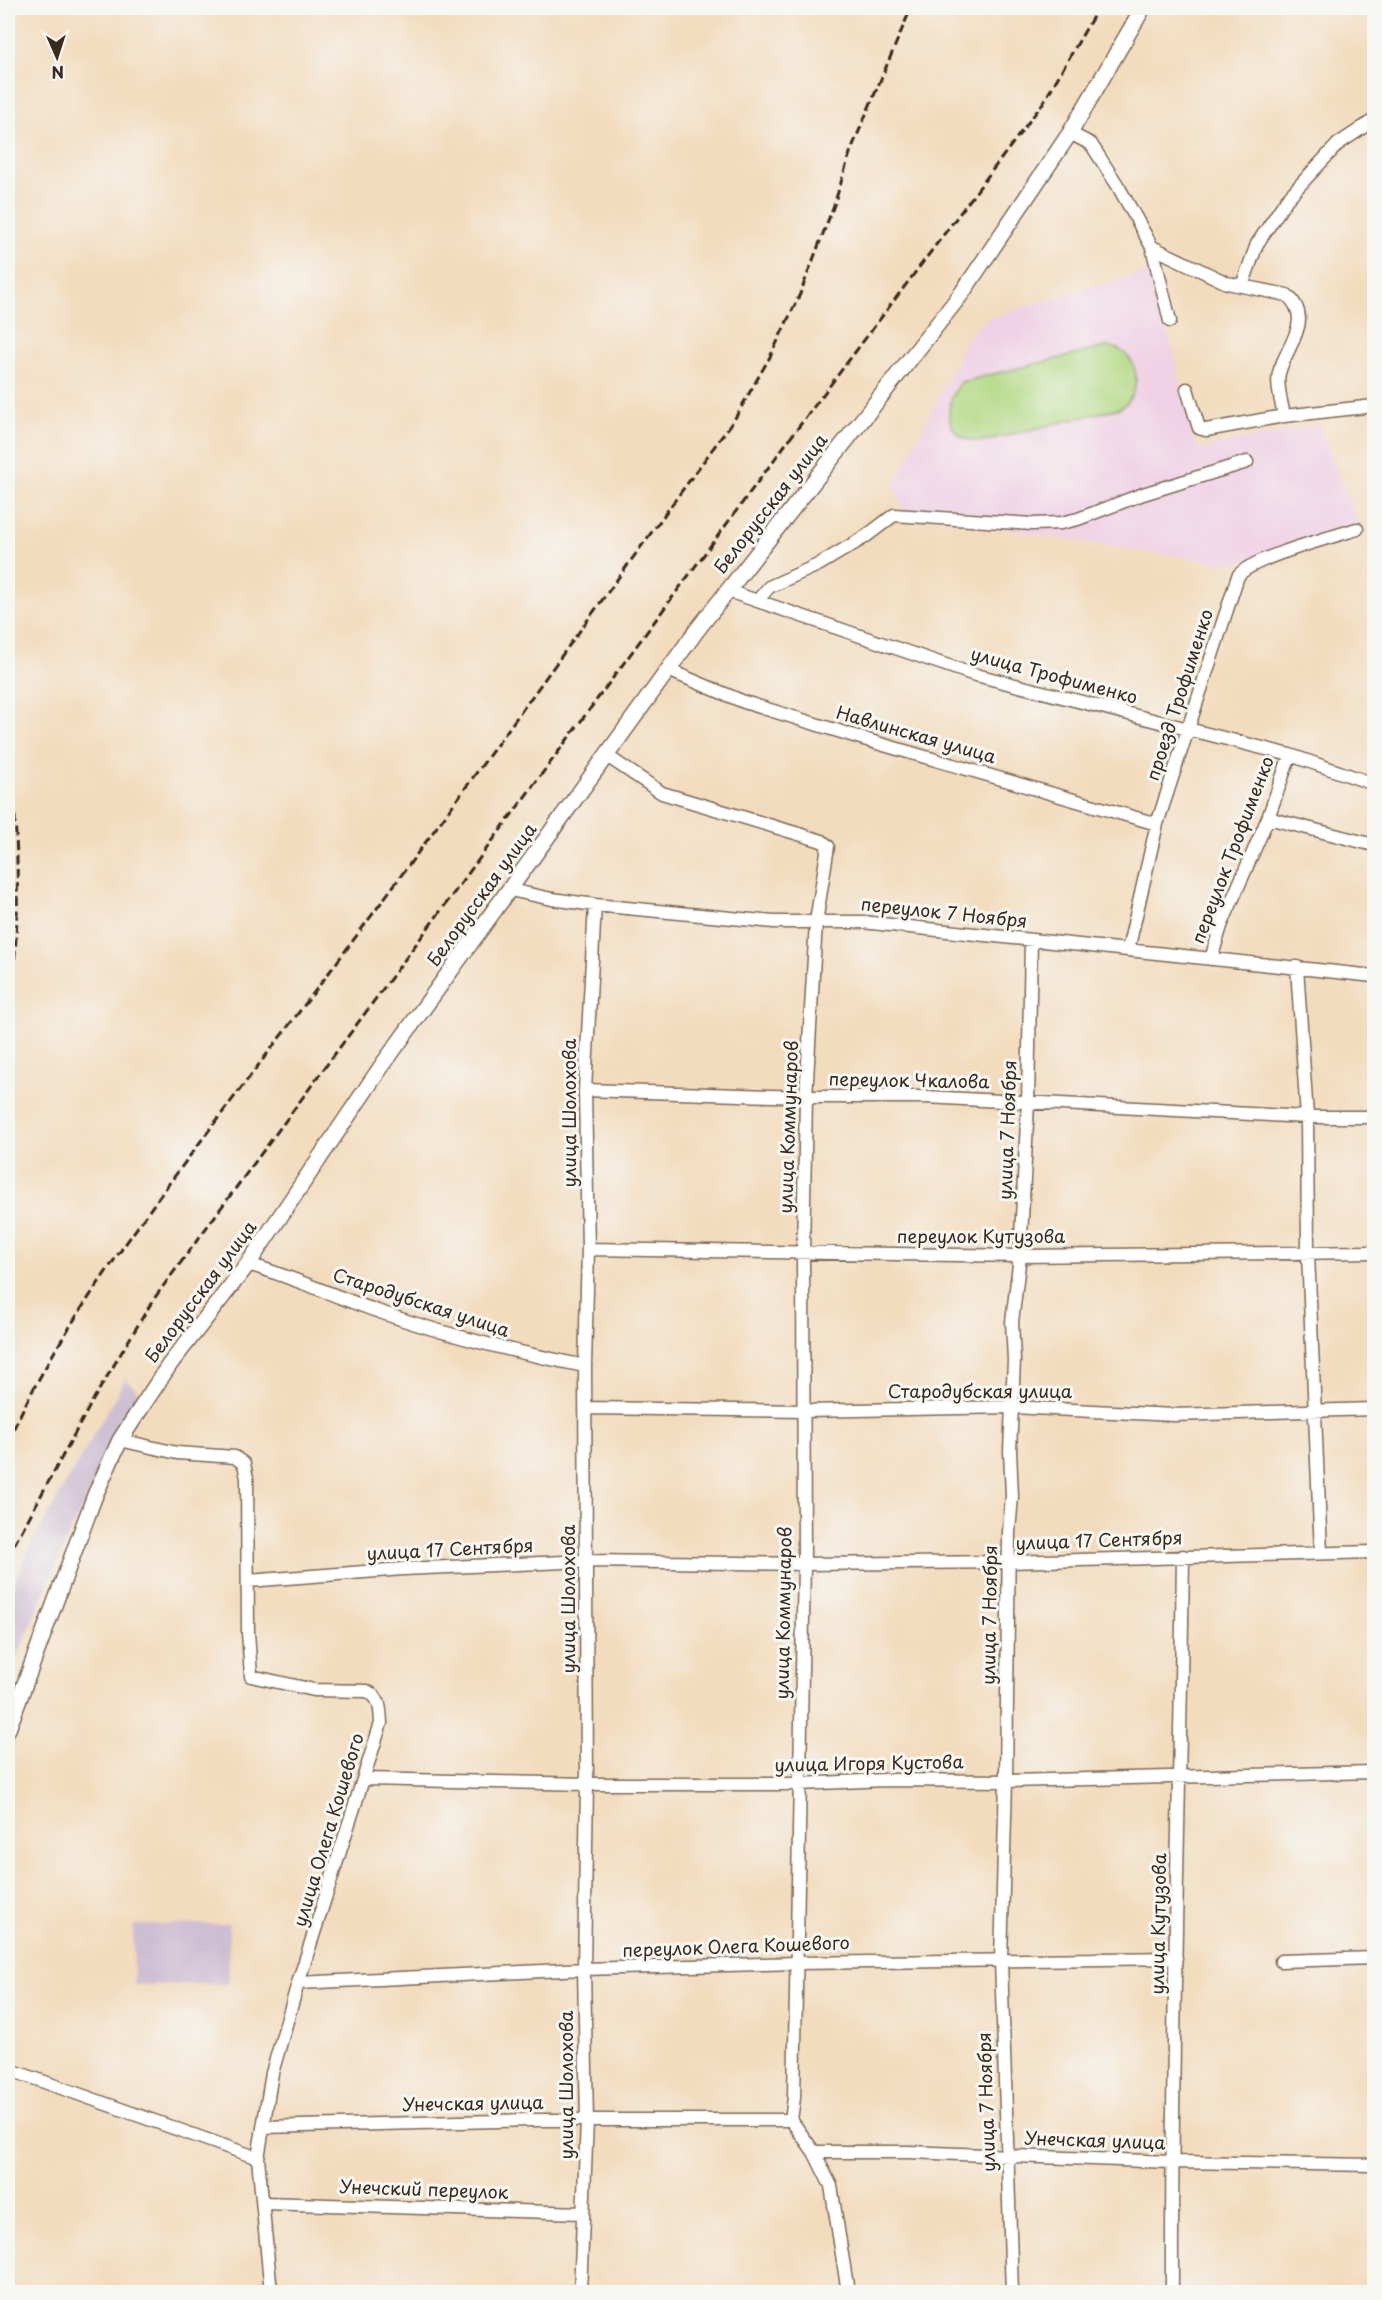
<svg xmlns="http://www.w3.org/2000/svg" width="1382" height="2300" viewBox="0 0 1382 2300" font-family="'Playpen Sans',sans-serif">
	<rect width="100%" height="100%" fill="#f6f6f2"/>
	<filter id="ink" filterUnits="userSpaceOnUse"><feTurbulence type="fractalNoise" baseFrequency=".0167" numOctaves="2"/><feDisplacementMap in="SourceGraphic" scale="12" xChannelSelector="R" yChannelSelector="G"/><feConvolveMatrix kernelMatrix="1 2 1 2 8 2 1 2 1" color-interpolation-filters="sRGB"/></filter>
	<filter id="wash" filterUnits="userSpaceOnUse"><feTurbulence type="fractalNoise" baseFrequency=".008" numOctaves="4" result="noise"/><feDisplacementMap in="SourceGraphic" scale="24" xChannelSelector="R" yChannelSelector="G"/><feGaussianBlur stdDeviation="1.35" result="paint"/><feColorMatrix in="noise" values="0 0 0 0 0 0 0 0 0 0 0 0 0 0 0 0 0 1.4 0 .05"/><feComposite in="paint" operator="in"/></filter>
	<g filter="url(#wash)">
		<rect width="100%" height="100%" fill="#f3dbbd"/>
		<path fill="#f0d0e5" d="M1152 271 1198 449 1319 424 1358 523 1236 564 1144 552 903 512 895 485 967 338 987 319 1026 306Z"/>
		<path fill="#cebed2" d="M126 1378 140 1394 73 1525 8 1678V1596L31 1545Z
			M229 1924V1984L134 1985 133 1925Z"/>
		<path fill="#b0d882" stroke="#768150" stroke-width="1.5" d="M1106 347C1139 347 1146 392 1120 408L984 441C946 443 940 407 961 382Z"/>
	</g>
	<g filter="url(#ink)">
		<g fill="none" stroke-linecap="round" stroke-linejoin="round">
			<defs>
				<path id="minor" d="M1070 133 1091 144 1118 186 1152 247 1170 321
					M1152 247 1227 283 1287 295C1315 320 1286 346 1279 373 1276 385 1282 404 1284 416
					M1242 286 1257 244 1287 199 1338 144 1374 120
					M1187 389 1199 428 1206 430 1284 416 1374 406
					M728 591 972 674 1290 755 1374 784
					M758 600 769 587 818 565 865 537 894 515 1033 524 1061 523 1078 519 1143 494 1247 462
					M668 670 744 702 877 743 1157 824
					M607 756 662 793 822 841 828 846 816 922 806 1097 803 1253 804 1564 794 2098 791 2120 814 2152 831 2186 848 2292
					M1268 818 1374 845
					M510 890 552 899 595 905 774 922H862L1374 976
					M1128 950 1157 824 1238 576C1251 558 1332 537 1357 529
					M1211 959 1221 926 1268 818 1290 755
					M1297 967 1307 1117 1308 1254 1321 1553
					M585 1090 806 1097H926L1307 1117H1374
					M588 1249 1020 1256 1374 1252
					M248 1264C292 1277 334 1296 377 1311 445 1335 514 1352 585 1366
					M586 1408 804 1411 1012 1407 1174 1415 1374 1409
					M120 1440 177 1453 235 1457 244 1464 247 1478 248 1632 251 1676 314 1690 367 1691C381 1698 380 1709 381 1723L298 1983 272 2073 258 2158 271 2292
					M248 1581 403 1569 587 1561 804 1564 1009 1562 1374 1552
					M365 1779 587 1784H799L885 1780 1006 1781 1374 1772
					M1281 1961 1374 1958
					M298 1983 584 1969 797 1963 1176 1958
					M8 2069 258 2158
					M263 2127 532 2120H791
					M814 2152H908L1171 2162 1374 2165
					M264 2203 583 2213
					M580 2292 587 2121 584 1969 587 1784 585 1366 588 1249 585 1090 595 905
					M1012 2292 1001 1960 1006 1781 1009 1532 1012 1496 1010 1451 1014 1360 1012 1322 1020 1256 1028 1103 1031 940
					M1172 2292C1171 2047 1180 1801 1183 1556"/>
				<path id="major" d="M8 1729 95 1495 120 1440 135 1417 170 1364 248 1264 381 1067 697 630 962 293 1070 133 1143 8"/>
			</defs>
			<use href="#minor" stroke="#7b6856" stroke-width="15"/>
			<use href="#major" stroke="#7b6856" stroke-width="18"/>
			<use href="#minor" stroke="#fff" stroke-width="12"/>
			<use href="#major" stroke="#fff" stroke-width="15"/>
			<path stroke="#3b2a1e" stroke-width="3" stroke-dasharray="9 4.5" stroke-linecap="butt" d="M8 748C19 834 22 926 8 1012
				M8 1441C46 1355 102 1276 157 1200 213 1124 271 1049 328 974 465 791 598 604 734 420L771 355 800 294 834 205 851 150 911 8
				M8 1556 93 1400 153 1300 785 445 1043 103 1098 8"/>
		</g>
	</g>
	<g text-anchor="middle" stroke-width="6" stroke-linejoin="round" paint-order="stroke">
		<g font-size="18" fill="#3b2a1e" stroke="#f6f6f2">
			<text transform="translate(771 504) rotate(-52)" y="6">Белорусская улица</text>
			<text transform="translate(1054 676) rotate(15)" y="6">улица Трофименко</text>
			<text transform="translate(1180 695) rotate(-72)" y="6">проезд Трофименко</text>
			<text transform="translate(916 735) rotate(16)" y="6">Навлинская улица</text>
			<text transform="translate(1233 850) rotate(-69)" y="6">переулок Трофименко</text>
			<text transform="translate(482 895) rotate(-54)" y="6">Белорусская улица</text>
			<text transform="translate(944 913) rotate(6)" y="6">переулок 7 Ноября</text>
			<text transform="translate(909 1081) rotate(1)" y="6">переулок Чкалова</text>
			<text transform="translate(570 1113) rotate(-90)" y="6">улица Шолохова</text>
			<text transform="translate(789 1127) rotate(-88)" y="6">улица Коммунаров</text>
			<text transform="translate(1008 1130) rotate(-88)" y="6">улица 7 Ноября</text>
			<text x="981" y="1243">переулок Кутузова</text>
			<text transform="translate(201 1292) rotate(-53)" y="6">Белорусская улица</text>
			<text transform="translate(421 1303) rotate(18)" y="6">Стародубская улица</text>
			<text x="980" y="1398">Стародубская улица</text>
			<text transform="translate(1099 1541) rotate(-2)" y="6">улица 17 Сентября</text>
			<text transform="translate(450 1550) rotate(-3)" y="6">улица 17 Сентября</text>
			<text transform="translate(569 1599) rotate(-90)" y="6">улица Шолохова</text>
			<text transform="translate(784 1613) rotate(-89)" y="6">улица Коммунаров</text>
			<text transform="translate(990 1615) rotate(-89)" y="6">улица 7 Ноября</text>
			<text transform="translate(869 1764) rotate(-1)" y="6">улица Игоря Кустова</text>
			<text transform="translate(329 1830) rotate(-73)" y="6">улица Олега Кошевого</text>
			<text transform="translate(1159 1924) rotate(-89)" y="6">улица Кутузова</text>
			<text transform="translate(736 1947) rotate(-2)" y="6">переулок Олега Кошевого</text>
			<text transform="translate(567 2085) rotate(-90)" y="6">улица Шолохова</text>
			<text transform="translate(987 2102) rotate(-92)" y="6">улица 7 Ноября</text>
			<text transform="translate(473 2104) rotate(-1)" y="6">Унечская улица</text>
			<text transform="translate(1095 2141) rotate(2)" y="6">Унечская улица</text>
			<text transform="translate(424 2190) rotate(2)" y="6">Унечский переулок</text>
		</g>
	</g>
	<rect width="1382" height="2300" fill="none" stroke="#f6f6f2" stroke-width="30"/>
	<g transform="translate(57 57) rotate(177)" stroke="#f6f6f2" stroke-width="4.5" paint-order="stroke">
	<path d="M0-4.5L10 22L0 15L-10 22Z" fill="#3b2a1e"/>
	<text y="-9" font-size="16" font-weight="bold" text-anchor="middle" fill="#3b2a1e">N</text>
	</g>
</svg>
